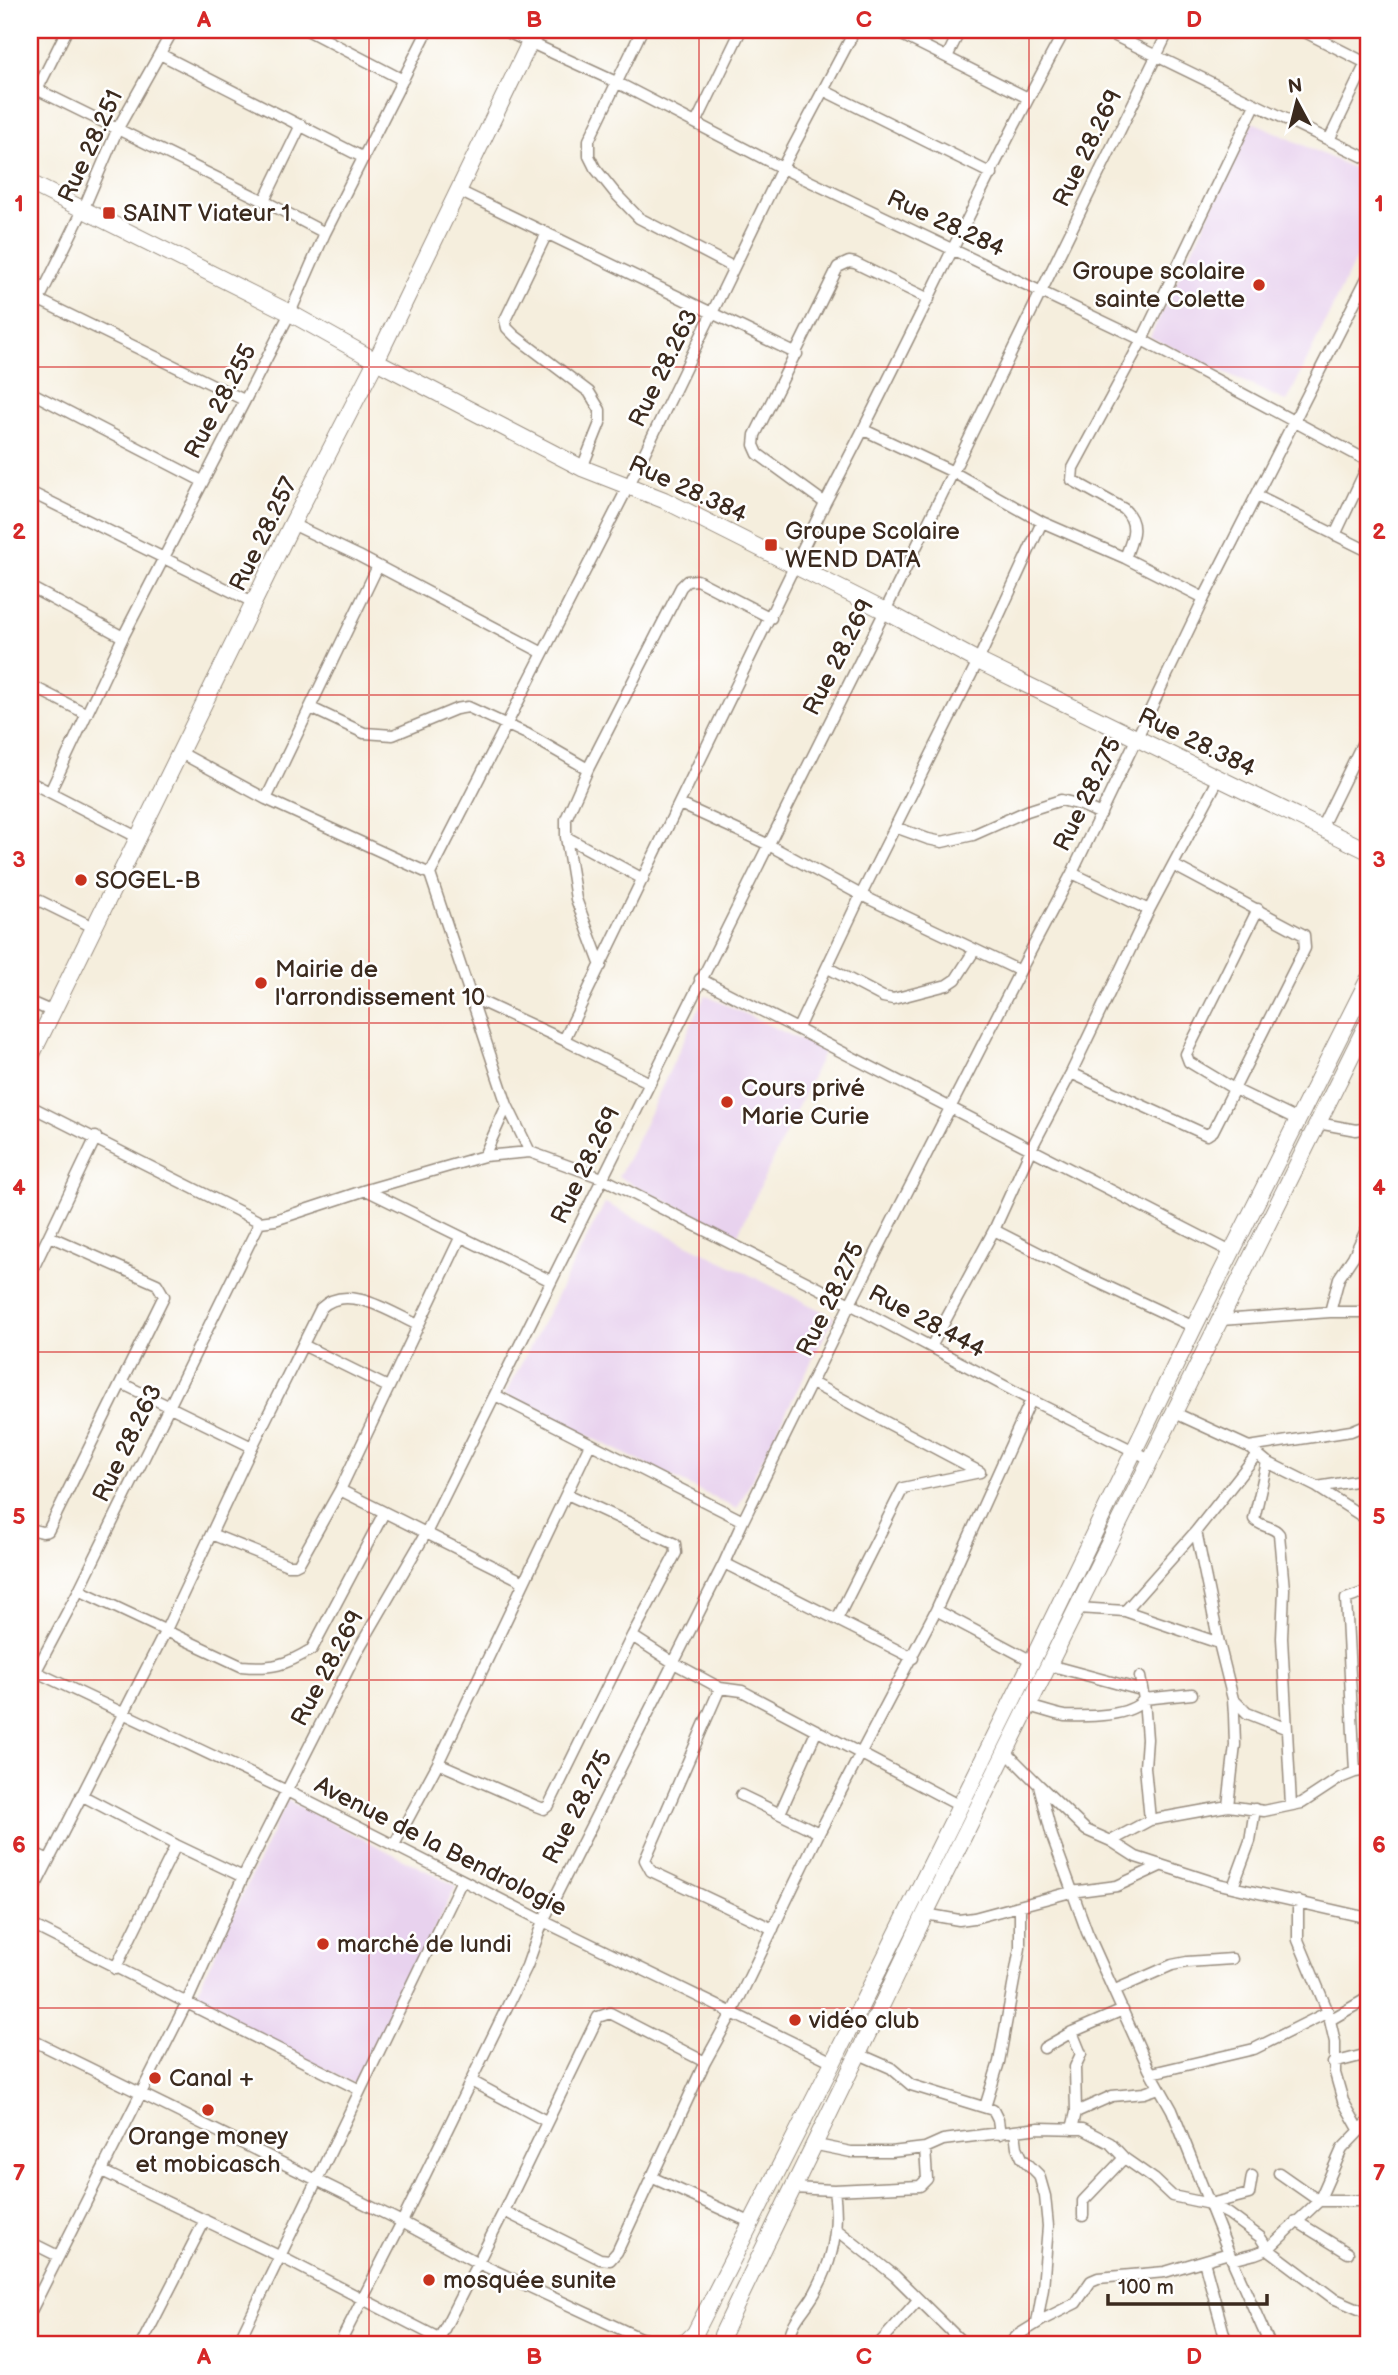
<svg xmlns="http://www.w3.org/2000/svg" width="1398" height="2375" viewBox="0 0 1398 2375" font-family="'Balsamiq Sans',sans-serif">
	<rect width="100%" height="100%" fill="#fff"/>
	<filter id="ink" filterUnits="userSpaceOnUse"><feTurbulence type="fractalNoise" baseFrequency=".0143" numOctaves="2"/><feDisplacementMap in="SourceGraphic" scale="14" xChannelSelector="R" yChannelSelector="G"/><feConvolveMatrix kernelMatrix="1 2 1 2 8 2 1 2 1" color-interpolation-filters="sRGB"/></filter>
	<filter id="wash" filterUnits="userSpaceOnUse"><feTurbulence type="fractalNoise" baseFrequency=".00686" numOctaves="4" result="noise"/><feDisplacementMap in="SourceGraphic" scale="28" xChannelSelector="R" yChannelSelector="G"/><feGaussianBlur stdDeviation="1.57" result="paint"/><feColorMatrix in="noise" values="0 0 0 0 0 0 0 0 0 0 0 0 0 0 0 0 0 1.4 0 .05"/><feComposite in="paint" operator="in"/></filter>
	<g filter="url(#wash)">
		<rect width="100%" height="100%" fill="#f5eedd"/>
		<path fill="#e8d2ee" d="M1253 122 1368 175V233L1287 402 1150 337Z
			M705 995 824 1051 737 1236 618 1177 631 1153Z
			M605 1203 834 1317 737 1509 505 1395Z
			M287 1800 456 1886 358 2086 192 2002Z"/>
	</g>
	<g filter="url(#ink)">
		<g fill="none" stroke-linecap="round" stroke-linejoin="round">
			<defs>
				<path id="street" d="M307 30 403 80
					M503 30 616 82 782 168 1142 340 1368 461
					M642 30 589 140V156L595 168 615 193 639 218 733 267
					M892 30 1028 98
					M1103 30 1368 159
					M1301 30 1366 63
					M160 54 364 158
					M947 57 960 30
					M30 86 264 201 325 233
					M37 90 67 30
					M823 90 992 174
					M696 123 741 30
					M1329 140 1368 59
					M457 190 797 354
					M264 201 301 125
					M547 233 505 320 507 328 515 336 589 392 600 410V423L582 468
					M39 300 244 400
					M30 318 83 210 118 128 173 30
					M30 392 202 481
					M864 430 951 471 1042 522 1125 558 1204 598
					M30 492 255 603
					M1257 496 1368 551
					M825 503 758 454 754 445 755 435 838 267 849 262 855 263 929 299
					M292 524 359 556 543 653
					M1335 535 1368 465
					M1125 558C1132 539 1140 525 1124 509L1072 480 1073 468 1142 340 1255 105
					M30 587 123 637
					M30 685 87 714
					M311 708 364 733 393 735 456 709 468 707 527 734 588 769
					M181 753 266 799 430 874 507 1105 530 1152
					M30 782 139 838
					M50 792 123 637 290 313 325 233 428 30
					M266 799 378 566
					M680 804 767 844 861 895 1020 971
					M895 827 928 839 942 842 973 835 1027 811 1061 800 1081 805 1101 814
					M1321 828 1368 732
					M566 837 643 879
					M1072 873 1149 910
					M430 874 629 485 782 168 855 30
					M30 896 95 928
					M1258 909 1186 1054 1189 1062 1234 1089 1298 1120
					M601 966 576 899 566 837V819L588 769 681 587 687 581 697 580 771 618
					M828 968 883 997 893 999 947 985 956 979 974 951
					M700 979 1233 1253
					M471 997 564 1040 650 1083
					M30 1002 53 1012
					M798 1028 861 895 978 661 1042 522
					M564 1040 825 503C908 347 980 185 1065 30
					M1071 1073 1207 1135 1213 1131 1305 948 1304 935 1173 865
					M30 1106 260 1222 275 1220 366 1190 484 1156 530 1152 602 1178 850 1304 1031 1400 1152 1460
					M1318 1123 1356 1130 1368 1128
					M484 1156 507 1105
					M366 1190 551 1281
					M994 1230 1076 1272 1194 1327
					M30 1275 96 1137
					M1330 1312 1339 1278 1353 1257 1368 1226
					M1221 1320 1330 1312H1368
					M303 1345 388 1387
					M931 1347 994 1230 1030 1151 1071 1073 1149 910 1219 778
					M812 1383 980 1472
					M123 1384 252 1447
					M495 1395 743 1521
					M1175 1413 1249 1447 1267 1462 1317 1487 1368 1520
					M1249 1447 1351 1431 1368 1424
					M1267 1462 1254 1519C1261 1528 1273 1525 1279 1534L1284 1589 1282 1638 1291 1805
					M1317 1487 1368 1479
					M340 1490 524 1582
					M30 1529 42 1532 48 1531 164 1296 157 1284 49 1236
					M1196 1531 1219 1643
					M211 1534 288 1565H295L299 1563 340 1490 460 1238
					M724 1563 913 1658
					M79 1590 241 1666C272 1669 286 1665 312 1649L384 1513
					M1078 1608 1125 1611 1196 1531 1257 1454
					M936 1610 1032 1661
					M837 1619 903 1488 980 1472
					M632 1636 674 1663 720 1688 742 1691 960 1806
					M1049 1665 1141 1690
					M30 1669 287 1791 543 1921 833 2062
					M30 1682 79 1590 260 1222
					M720 1688 645 1860 651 1871 773 1929
					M1233 1699 1247 1713 1285 1728
					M1028 1706C1040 1709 1053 1714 1065 1716 1086 1717 1132 1717 1144 1699L1140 1677
					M1006 1752 1039 1785 1052 1836 1087 1932 1149 2069 1172 2110 1229 2253 1270 2345
					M438 1763 536 1806 544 1809 549 1805 632 1636 676 1553 675 1544 567 1494
					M1355 1772 1346 1599 1368 1591
					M1039 1785 1086 1830 1111 1841 1136 1857 1219 1884 1368 1918
					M81 1795 176 1845 243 1877
					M741 1795 819 1833
					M1228 1806 1264 1811 1302 1803 1340 1778 1355 1772 1368 1770
					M780 1813 817 1730
					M1150 1820 1145 1767 1147 1739 1144 1699 1192 1694
					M1111 1841 1150 1820 1228 1806 1235 1745 1234 1714 1233 1699 1219 1643 1125 1611
					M394 1845 438 1763 590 1444
					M30 1851 49 1860
					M1233 1887 1250 1841 1255 1809
					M30 1897 165 1632 252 1447 321 1308C347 1282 392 1313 418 1325
					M1298 1901V1940L1328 2012 1335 2042V2073L1343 2101 1360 2131
					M925 1914 959 1920 974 1918 1071 1892 1117 1886 1160 1866
					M30 1924 360 2090
					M115 1969 176 1845
					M1115 1990 1172 1965 1187 1962 1232 1959
					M1330 2020 1368 1998
					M1072 2032 1081 2054 1075 2067 1076 2112 1072 2129
					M30 2039 402 2222 476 2262 640 2338 678 2345
					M1044 2048 1072 2032 1123 2010
					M859 2054 891 2068 911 2085 993 2110 998 2120 1000 2134
					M1333 2063 1368 2054
					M1152 2073 1254 2049 1328 2012
					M471 2081 546 2121
					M985 2107 999 2062 1020 1948V1907
					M1076 2112 1112 2096 1144 2093 1159 2088
					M1015 2132 1017 2147 1022 2158 1039 2175 1045 2196 1048 2226 1043 2288 1037 2323
					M812 2144 851 2152H891L925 2148 943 2140 1039 2128 1083 2129 1110 2143 1124 2158 1154 2179 1172 2196 1210 2204 1229 2214 1260 2237 1268 2249 1333 2298 1368 2313
					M102 2171 281 2257 452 2345
					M1279 2173 1319 2201H1368
					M651 2177 752 2223
					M792 2188 834 2190
					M1210 2204 1249 2194 1252 2176
					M504 2211 600 2259 610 2260 617 2252 705 2062 732 2013 819 1833 936 1610 1031 1400
					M1083 2216V2201L1124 2158
					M1296 2221 1348 2253
					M836 2229 895 2276 965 2345
					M30 2242 58 2256
					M1232 2260 1255 2254 1268 2249 1319 2201 1342 2149 1368 2122
					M1204 2261 1227 2345
					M30 2313 186 2004 243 1877 358 1650 426 1533 885 611 1169 30
					M141 2345 205 2220
					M237 2345 462 1880
					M339 2345 402 2222 527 1966 543 1921 724 1563 743 1521 850 1304 1020 971 1072 873 1204 598 1368 276
					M436 2345 504 2211 598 2017 610 2013 705 2062
					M788 2345C792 2316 807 2311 818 2287 834 2257 839 2224 834 2190L920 2186 927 2179 925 2148
					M878 2345 918 2300
					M1008 2345 1018 2335 1044 2319 1076 2303 1091 2281 1098 2278 1165 2272 1229 2253"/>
				<path id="secondary" d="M30 183 290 313 376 361 582 468 664 500 885 611 978 661 1368 851
					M30 1058 292 524 376 361 536 30
					M687 2341 695 2333 833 2062 1032 1661 1194 1327 1368 980
					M682 2343 695 2340 710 2345
					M721 2345 722 2335C789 2194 859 2055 925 1914L1368 1022"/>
			</defs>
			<use href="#street" stroke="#988c7e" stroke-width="13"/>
			<use href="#secondary" stroke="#988c7e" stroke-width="18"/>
			<use href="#street" stroke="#fff" stroke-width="10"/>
			<use href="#secondary" stroke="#fff" stroke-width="16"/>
		</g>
	</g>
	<path fill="none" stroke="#d62828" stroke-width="2" stroke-opacity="0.55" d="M369 30V2345M699 30V2345M1029 30V2345M30 367H1368M30 695H1368M30 1023H1368M30 1352H1368M30 1680H1368M30 2008H1368"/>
	<g fill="#c8321e" stroke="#fff" stroke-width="2.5">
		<rect x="102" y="206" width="14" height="14" rx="3.5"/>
		<circle cx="1259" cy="285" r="7"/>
		<rect x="764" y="538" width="14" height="14" rx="3.5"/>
		<circle cx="81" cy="880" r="7"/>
		<circle cx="261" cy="983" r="7"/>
		<circle cx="727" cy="1102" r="7"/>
		<circle cx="323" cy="1944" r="7"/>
		<circle cx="795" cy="2020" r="7"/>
		<circle cx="155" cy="2078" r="7"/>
		<circle cx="208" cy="2110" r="7"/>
		<circle cx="429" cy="2280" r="7"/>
	</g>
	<g text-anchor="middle" stroke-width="5" stroke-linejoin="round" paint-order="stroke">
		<g font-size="24" fill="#3b2a1e" stroke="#fff">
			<text transform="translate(90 146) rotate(-65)" y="8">Rue 28.251</text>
			<text transform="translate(1087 148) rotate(-64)" y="8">Rue 28.269</text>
			<text transform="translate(946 223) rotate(25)" y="8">Rue 28.284</text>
			<text transform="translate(663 368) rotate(-64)" y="8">Rue 28.263</text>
			<text transform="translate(220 401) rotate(-62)" y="8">Rue 28.255</text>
			<text transform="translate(688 489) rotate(25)" y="8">Rue 28.384</text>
			<text transform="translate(263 534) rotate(-64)" y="8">Rue 28.257</text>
			<text transform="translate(838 657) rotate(-63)" y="8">Rue 28.269</text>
			<text transform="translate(1197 742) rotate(26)" y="8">Rue 28.384</text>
			<text transform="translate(1087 794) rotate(-64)" y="8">Rue 28.275</text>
			<text transform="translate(585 1165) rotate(-64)" y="8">Rue 28.269</text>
			<text transform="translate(830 1299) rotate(-64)" y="8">Rue 28.275</text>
			<text transform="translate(927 1321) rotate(28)" y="8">Rue 28.444</text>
			<text transform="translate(127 1443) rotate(-64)" y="8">Rue 28.263</text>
			<text transform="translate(327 1668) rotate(-62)" y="8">Rue 28.269</text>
			<text transform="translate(577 1807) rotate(-63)" y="8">Rue 28.275</text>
			<text transform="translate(441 1846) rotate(27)" y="8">Avenue de la Bendrologie</text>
		</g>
		<g font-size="24" fill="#3b2a1e" stroke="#fff" text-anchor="start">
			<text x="123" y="221">SAINT Viateur 1</text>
			<text x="1245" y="279" text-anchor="end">Groupe scolaire<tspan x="1245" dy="28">sainte Colette</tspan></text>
			<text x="785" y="539">Groupe Scolaire<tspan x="785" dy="28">WEND DATA</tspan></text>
			<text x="95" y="888">SOGEL-B</text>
			<text x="275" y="977">Mairie de<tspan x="275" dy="28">l'arrondissement 10</tspan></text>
			<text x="741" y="1096">Cours privé<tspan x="741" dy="28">Marie Curie</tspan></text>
			<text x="337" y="1952">marché de lundi</text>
			<text x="809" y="2028">vidéo club</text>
			<text x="169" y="2086">Canal +</text>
			<text x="208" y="2144" text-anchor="middle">Orange money<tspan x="208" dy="28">et mobicasch</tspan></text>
			<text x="443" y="2288">mosquée sunite</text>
		</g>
	</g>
	<rect width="1398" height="2375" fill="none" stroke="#fff" stroke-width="77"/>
	<g transform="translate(1297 102) rotate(353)" stroke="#ffffff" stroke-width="5" paint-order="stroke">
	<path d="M0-5L12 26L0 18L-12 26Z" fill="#3b2a1e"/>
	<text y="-10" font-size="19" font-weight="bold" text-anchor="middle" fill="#3b2a1e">N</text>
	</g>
	<path d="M1108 2294v10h159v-10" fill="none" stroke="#3b2a1e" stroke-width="3.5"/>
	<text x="1118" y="2294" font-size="21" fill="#3b2a1e" stroke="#ffffff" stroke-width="5" paint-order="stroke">100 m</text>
	<rect x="38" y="38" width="1322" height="2298" fill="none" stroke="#d62828" stroke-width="2.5"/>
	<g font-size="23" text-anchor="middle" font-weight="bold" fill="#d62828">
		<text x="204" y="27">A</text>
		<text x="534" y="27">B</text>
		<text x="864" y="27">C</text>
		<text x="1194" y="27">D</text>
		<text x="19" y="211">1</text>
		<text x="1379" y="211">1</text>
		<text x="19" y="539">2</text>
		<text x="1379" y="539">2</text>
		<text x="19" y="867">3</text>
		<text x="1379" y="867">3</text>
		<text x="19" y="1195">4</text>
		<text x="1379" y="1195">4</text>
		<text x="19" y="1524">5</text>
		<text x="1379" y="1524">5</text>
		<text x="19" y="1852">6</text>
		<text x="1379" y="1852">6</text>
		<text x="19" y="2180">7</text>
		<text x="1379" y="2180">7</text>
		<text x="204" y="2364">A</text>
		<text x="534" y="2364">B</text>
		<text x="864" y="2364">C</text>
		<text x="1194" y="2364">D</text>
	</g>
</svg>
